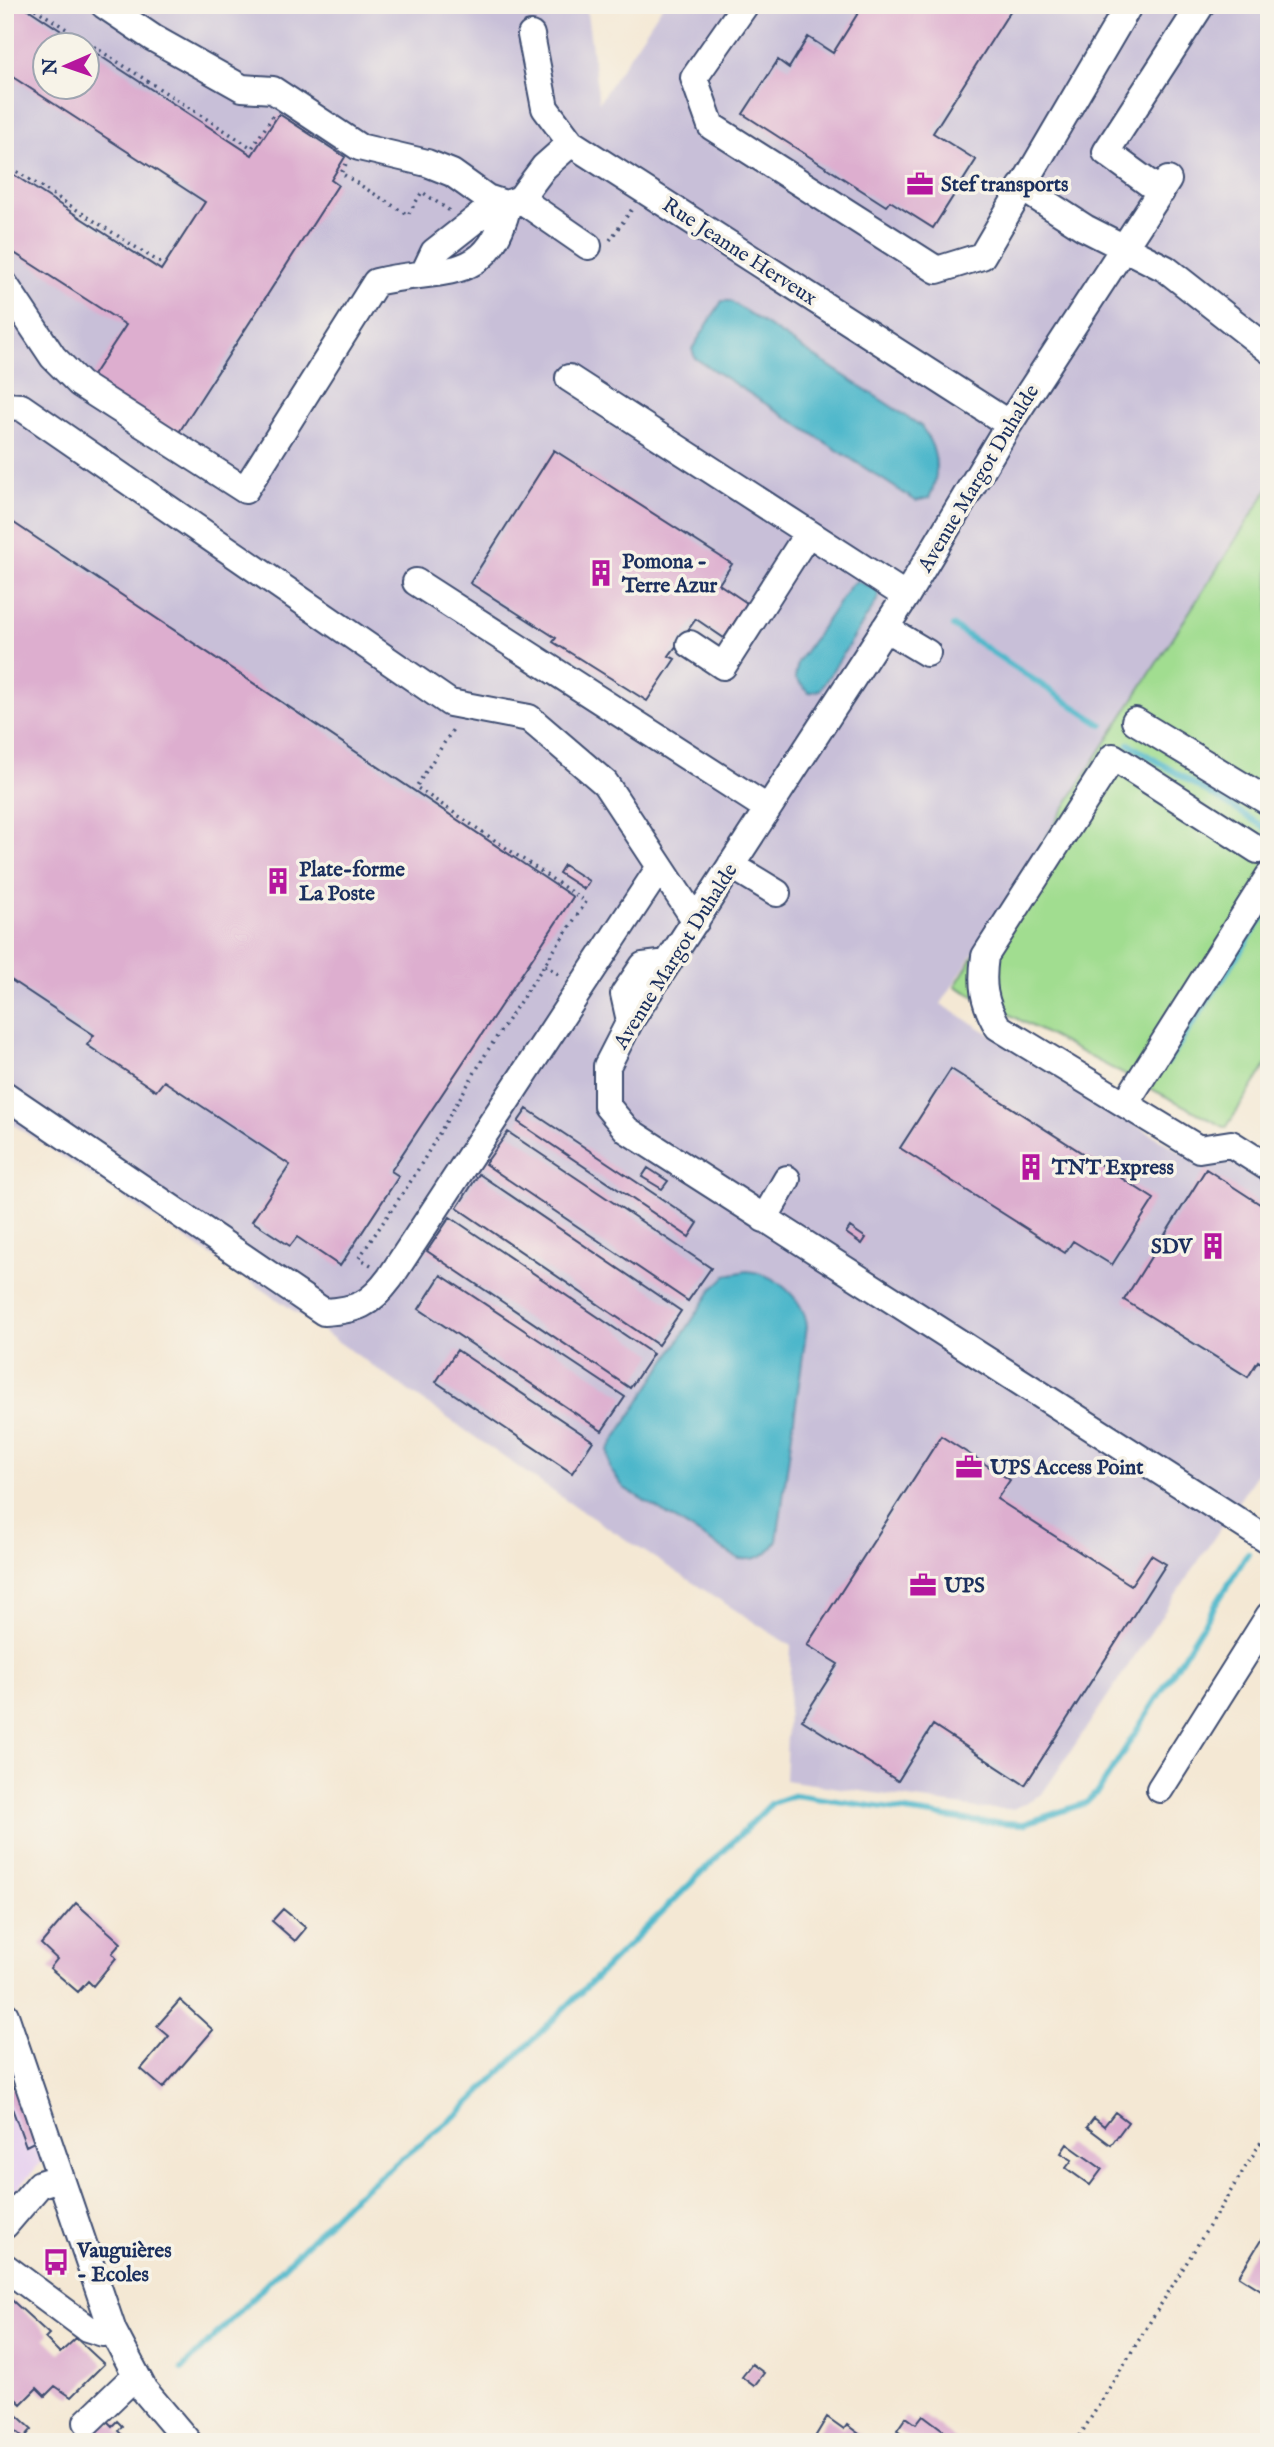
<svg xmlns="http://www.w3.org/2000/svg" width="1274" height="2447" viewBox="0 0 1274 2447" font-family="'IM FELL English',serif">
	<rect width="100%" height="100%" fill="#f7f3e8"/>
	<filter id="ink" filterUnits="userSpaceOnUse"><feTurbulence type="fractalNoise" baseFrequency=".0143" numOctaves="2"/><feDisplacementMap in="SourceGraphic" scale="14" xChannelSelector="R" yChannelSelector="G"/><feConvolveMatrix kernelMatrix="1 2 1 2 8 2 1 2 1" color-interpolation-filters="sRGB"/></filter>
	<filter id="wash" filterUnits="userSpaceOnUse"><feTurbulence type="fractalNoise" baseFrequency=".00686" numOctaves="4" result="noise"/><feDisplacementMap in="SourceGraphic" scale="28" xChannelSelector="R" yChannelSelector="G"/><feGaussianBlur stdDeviation="1.57" result="paint"/><feColorMatrix in="noise" values="0 0 0 0 0 0 0 0 0 0 0 0 0 0 0 0 0 1.4 0 .05"/><feComposite in="paint" operator="in"/></filter>
	<g filter="url(#wash)">
		<rect width="100%" height="100%" fill="#f4e8d4"/>
		<path fill="#e7d2ef" d="M17 2086 44 2159 5 2203V2093Z"/>
		<path fill="#c8bfd8" fill-rule="evenodd" d="M5 5H586L599 102 663 5H1269V486L941 1004 1203 1166 1215 1147 1269 1183V1456L1042 1794 1013 1809H984L785 1780 791 1646 574 1506 271 1295 5 1119ZM46 46H88V88H46Z"/>
		<path fill="#a1dd90" stroke="#5e8677" stroke-width="2" d="M1269 488V1061L1226 1128 955 986 1084 776Z"/>
		<path fill="#4db7cb" stroke="#347394" stroke-width="2" d="M722 301H730L921 426C937 448 941 473 929 498L916 501 695 358 692 349Z
			M857 581 876 589 879 596 875 604 820 690 809 693 795 678 798 662 851 585Z
			M747 1271C775 1273 804 1299 807 1326L777 1541C767 1557 757 1560 739 1559L624 1488 610 1469 608 1450 713 1288 727 1275Z"/>
		<g fill="none" stroke-linecap="round" stroke-linejoin="round">
			<path stroke="#4db7cb" stroke-width="6" d="M953 626 1102 725
				M1129 744 1269 830
				M1167 1063 1269 908
				M182 2369 349 2201 459 2113 772 1803 795 1795 974 1821 1023 1824 1086 1803 1100 1789 1248 1553"/>
		</g>
		<g id="blocks">
			<path fill="#ddaecf" d="M5 5H22L84 46H46V88H88V48L252 155 279 114 345 157 331 180 338 185 176 437 88 383 126 325 5 247V169L161 270 205 202 5 72Z
				M863 5H1014L933 133 976 160 933 228 890 201 886 206 743 114 778 60 789 68 808 37 833 53Z
				M554 450 732 564 719 584 747 603 724 638 696 619 669 656 675 659 647 701 553 642 556 638 470 583Z
				M5 517 573 897 391 1171 399 1176 340 1266 297 1237 290 1246 252 1221 290 1165 164 1081 156 1091 87 1045 94 1035 5 976Z
				M564 865 589 881 584 889 559 873Z
				M951 1069 1154 1199 1112 1265 1073 1241 1065 1253 900 1148Z
				M527 1109 698 1223 689 1237 518 1122Z
				M508 1132 711 1268 688 1301 485 1164Z
				M648 1168 668 1181 662 1189 642 1177Z
				M1206 1169 1269 1210V1368L1258 1361 1248 1377 1124 1300Z
				M479 1174 681 1311 658 1345 457 1208Z
				M450 1217 653 1354 630 1388 427 1251Z
				M850 1227 866 1238 862 1244 846 1233Z
				M441 1275 625 1397 602 1431 419 1309Z
				M457 1350 593 1441 572 1473 436 1382Z
				M941 1436 1010 1480 997 1499 1131 1585 1151 1555 1166 1564 1025 1785 933 1725 898 1781 802 1720 838 1664 807 1645Z
				M76 1903 121 1943 112 1953 116 1958 93 1986 88 1981 78 1992 50 1968 57 1959 41 1944Z
				M283 1909 306 1928 295 1941 272 1921Z
				M180 2000 213 2030 163 2088 141 2069 169 2036 157 2026Z
				M17 2086 36 2141 26 2146 6 2092Z
				M1115 2112 1128 2122 1111 2145 1087 2127 1094 2118 1104 2126Z
				M1067 2144 1102 2169 1090 2185 1066 2168 1072 2160 1061 2153Z
				M1269 2227V2295L1239 2276Z
				M5 2294 49 2334 45 2338 60 2353 76 2338 104 2364 71 2397 55 2386 45 2396 37 2388 21 2404 5 2389Z
				M752 2364 764 2373 754 2386 742 2377Z
				M12 2411 32 2429 24 2438 5 2421Z
				M923 2415 959 2442H914L897 2430 906 2417 916 2424Z
				M827 2417 844 2429 847 2425 870 2442H812Z
				M105 2419 112 2426 117 2421 122 2426 118 2431 127 2440 83 2442Z"/>
		</g>
	</g>
	<g filter="url(#ink)">
		<use href="#blocks" fill-opacity="0" stroke="#3c4b70" stroke-width="2"/>
		<g fill="none" stroke-linecap="round" stroke-linejoin="round">
			<defs>
				<path id="minor" d="M104 5 153 38 242 88 273 90 359 147 427 163 452 173 487 198 508 205
					M745 5 694 78 711 126 937 270 982 256 1129 5
					M531 35 545 108 571 143 1009 424
					M1168 180 1009 424 906 596 630 1021 607 1066V1106L627 1130 1269 1541
					M1021 187 1085 228 1166 269 1269 350
					M1161 192 1106 152 1201 5
					M520 199 588 246
					M424 273 434 252 485 212 520 199 544 167 571 143
					M5 285 53 357 80 384 245 490 376 282C441 266 488 287 508 205
					M569 378 906 596
					M5 406 21 407 450 703 529 718 605 783 696 921
					M416 582 767 808
					M885 628 927 653
					M690 644 723 666 808 533
					M1135 721 1269 802
					M1258 850 1113 757 985 956C981 984 983 1002 998 1027L1199 1149 1231 1144 1269 1168
					M731 865 777 893
					M630 1021 624 994 643 966 668 963
					M5 1095 324 1312C357 1310 370 1305 390 1278L660 867
					M1125 1104 1269 876
					M764 1219 787 1179
					M1160 1789 1269 1616
					M5 2015 113 2331 144 2390 188 2442
					M5 2225 40 2184 59 2178
					M5 2267 87 2328 103 2333 113 2331
					M87 2422 135 2376"/>
			</defs>
			<use href="#minor" stroke="#3c4b70" stroke-width="30"/>
			<path stroke="#3c4b70" stroke-width="3.5" stroke-dasharray="2 5" stroke-linecap="butt" d="M29 5 252 148 273 116
				M5 164 162 264
				M346 164 341 173 408 215 422 192 450 211
				M610 240 632 209
				M545 965 561 976
				M371 1265 359 1258 413 1178 488 1050 586 902 416 787 455 726
				M1076 2442 1269 2129"/>
			<use href="#minor" stroke="#fff" stroke-width="26"/>
		</g>
	</g>
	<defs>
		<symbol id="office-bare" viewBox="-9 -9 18 18"><path d="M-6-3h4V-5.5h4V-3h4V5H-6ZM-1-4.5V-3h2v-1.5ZM-6 0V1H6V0Z" fill="#b5179e" stroke="#f7f3e8" stroke-width="2.5" paint-order="stroke"/></symbol>
		<symbol id="building-bare" viewBox="-9 -9 18 18"><path d="M-4-6H4V6H1V3H-1V6H-4ZM-2.5-4.3h1.7v1.8h-1.7ZM.8-4.3h1.7v1.8H.8ZM-2.5-1h1.7V.8h-1.7ZM.8-1h1.7V.8H.8Z" fill="#b5179e" stroke="#f7f3e8" stroke-width="2.5" paint-order="stroke"/></symbol>
		<symbol id="bus-bare" viewBox="-9 -9 18 18"><path d="M-5-6H5V4H4V6H2V4H-2V6H-4V4H-5ZM-3.5-4V0h7V-4ZM-3.5 1.2v1.5H-2V1.2ZM2 1.2v1.5H3.5V1.2Z" fill="#b5179e" stroke="#f7f3e8" stroke-width="2.5" paint-order="stroke"/></symbol>
	</defs>
	<g fill-rule="evenodd">
		<use href="#office-bare" x="901" y="165" width="38" height="38"/>
		<use href="#building-bare" x="582" y="554" width="38" height="38"/>
		<use href="#building-bare" x="259" y="862" width="38" height="38"/>
		<use href="#building-bare" x="1012" y="1148" width="38" height="38"/>
		<use href="#building-bare" x="1194" y="1227" width="38" height="38"/>
		<use href="#office-bare" x="950" y="1448" width="38" height="38"/>
		<use href="#office-bare" x="904" y="1566" width="38" height="38"/>
		<use href="#bus-bare" x="37" y="2243" width="38" height="38"/>
	</g>
	<g text-anchor="middle" stroke-width="7" stroke-linejoin="round" paint-order="stroke">
		<g font-size="21" font-weight="bold" fill="#1b2f5e" stroke="#f7f3e8" text-anchor="start">
			<text x="941" y="191">Stef transports</text>
			<text x="622" y="568">Pomona -<tspan x="622" dy="24">Terre Azur</tspan></text>
			<text x="299" y="876">Plate-forme<tspan x="299" dy="24">La Poste</tspan></text>
			<text x="1052" y="1174">TNT Express</text>
			<text x="1192" y="1253" text-anchor="end">SDV</text>
			<text x="990" y="1474">UPS Access Point</text>
			<text x="944" y="1592">UPS</text>
			<text x="77" y="2257">Vauguières<tspan x="77" dy="24">- Ecoles</tspan></text>
		</g>
		<g font-size="21" fill="#1b2f5e" stroke="#f7f3e8">
			<text transform="translate(740 251) rotate(33)" y="7">Rue Jeanne Herveux</text>
			<text transform="translate(978 478) rotate(-59)" y="7">Avenue Margot Duhalde</text>
			<text transform="translate(675 956) rotate(-58)" y="7">Avenue Margot Duhalde</text>
		</g>
	</g>
	<rect width="1274" height="2447" fill="none" stroke="#f7f3e8" stroke-width="28"/>
	<g transform="translate(66 66) rotate(268)"><circle r="33" fill="#f7f3e8" stroke="#9fa5b1" stroke-width="2"/>
	<path d="M0-5L12 26L0 18L-12 26Z" fill="#b5179e"/>
	<text y="-10" font-size="19" font-weight="bold" text-anchor="middle" fill="#1b2f5e">N</text>
	</g>
</svg>
